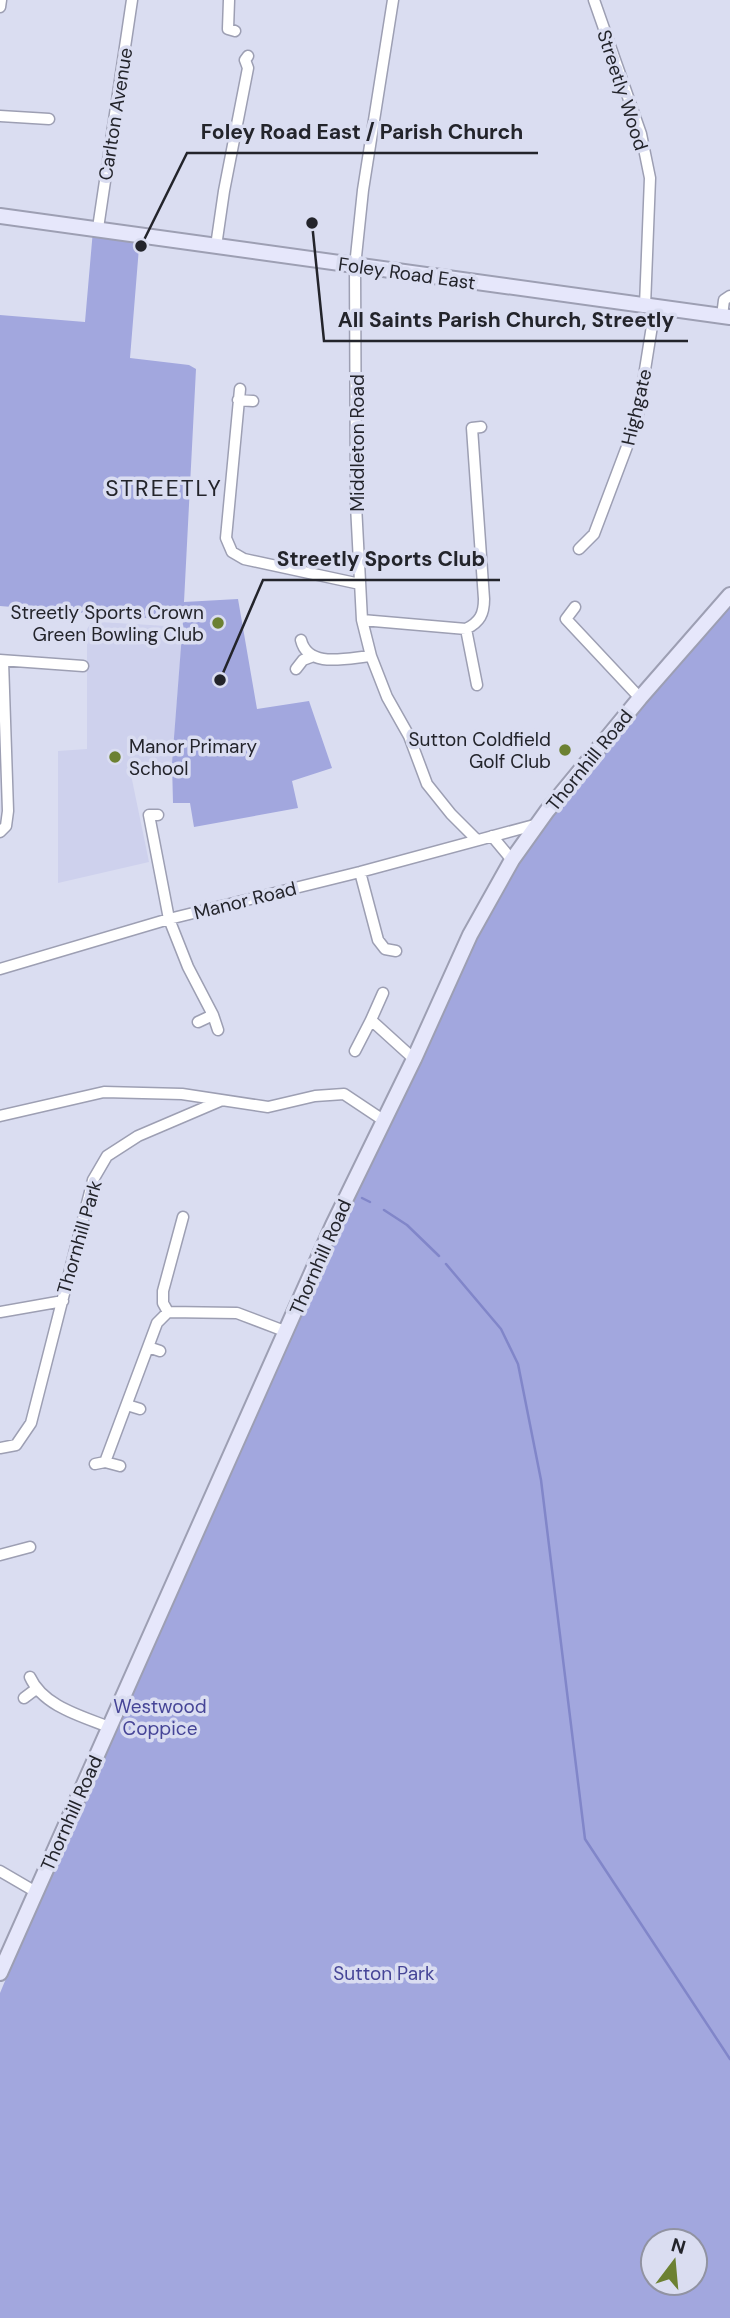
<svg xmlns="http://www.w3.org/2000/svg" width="730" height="2318" viewBox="0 0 730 2318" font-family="'DM Sans',sans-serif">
	<rect width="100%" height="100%" fill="#daddf1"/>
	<path fill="#ced1ed" d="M100 622 183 627 172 763 130 770 149 862 58 883V751L87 749V629L91 623Z"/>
	<path fill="#a2a7de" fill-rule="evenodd" d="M93 230 140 235 130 358 189 365 196 369 184 602 238 599 257 709 309 701 332 768 292 781 298 808 194 827 190 803H173L172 763 183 621 0 606V315L85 322Z
		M730 605V2318H0V1993L43 1890 152 1642 418 1054 501 888 546 820 603 747 651 696ZM653 2241H695V2283H653Z"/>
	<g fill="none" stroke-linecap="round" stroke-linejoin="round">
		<path stroke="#8186c9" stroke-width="2.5" d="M362 1198 370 1202
			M384 1210 407 1225 439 1256
			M446 1264 501 1329 518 1364 541 1480 585 1839 730 2059"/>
		<defs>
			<path id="minor" d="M229 0 228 29 235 31
				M393 0 363 190 355 266 356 505 362 620 371 656 387 697 409 736 427 784 451 814 477 840
				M594 0 641 134 650 178 645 306
				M0 7 1 0
				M0 116 49 119
				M98 228 132 0
				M216 246 224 191 248 68 245 60 248 56
				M722 316 724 300 730 296
				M240 389 226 538 232 552 244 559 360 584
				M238 400 253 401
				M579 549 594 534 637 420 655 307
				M575 607 566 619 640 698
				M362 620 466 629C480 622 484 614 484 599L472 428 481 427
				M466 629 477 685
				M301 640C308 669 347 658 371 656
				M0 660 83 666
				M296 669 303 660 311 657
				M158 815H149L169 919 188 967 213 1015 218 1030
				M0 832 6 826 8 811 3 661
				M492 836 512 860
				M360 872 378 940 385 949 396 951
				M0 969 169 919 360 872 538 824
				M371 1020 383 993
				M198 1022 213 1015
				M355 1051 371 1020 414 1059
				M0 1116 104 1092 182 1094 268 1107 315 1096 344 1094 383 1120
				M0 1312 63 1301
				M168 1312 163 1303V1291L183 1217
				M148 1347 160 1351
				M127 1405 140 1409
				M0 1448 16 1445 31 1423 93 1180 107 1156 138 1136 220 1101
				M105 1462 120 1466
				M95 1464 105 1462 157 1323 168 1312 237 1313 287 1332
				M0 1555 30 1547
				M30 1677C43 1706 81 1716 109 1727
				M24 1698 36 1689
				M0 1871 36 1892"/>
			<path id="secondary" d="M0 216 730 317
				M0 1973 333 1225 414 1059 470 935 512 860 547 811 640 698 730 595"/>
		</defs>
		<use href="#minor" stroke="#9d9fb3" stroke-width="13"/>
		<use href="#secondary" stroke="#9d9fb3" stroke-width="18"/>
		<use href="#minor" stroke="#fff" stroke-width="10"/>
		<use href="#secondary" stroke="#e6e7fb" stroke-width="14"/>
	</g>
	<g fill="#6c8132" stroke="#daddf1" stroke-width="2.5">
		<circle cx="218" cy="623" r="7"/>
		<circle cx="565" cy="750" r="7"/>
		<circle cx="115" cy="757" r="7"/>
	</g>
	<g text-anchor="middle" stroke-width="7" stroke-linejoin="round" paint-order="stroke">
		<g font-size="19" fill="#23242b" stroke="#daddf1">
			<text transform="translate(623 90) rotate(72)" y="7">Streetly Wood</text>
			<text transform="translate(115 114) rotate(-81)" y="7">Carlton Avenue</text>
			<text transform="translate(407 273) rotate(8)" y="7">Foley Road East</text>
			<text transform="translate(636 407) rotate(-77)" y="7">Highgate</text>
			<text transform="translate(357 443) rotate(-90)" y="7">Middleton Road</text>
			<text transform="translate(589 760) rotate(-51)" y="7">Thornhill Road</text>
			<text transform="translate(245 900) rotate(-14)" y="7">Manor Road</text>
			<text transform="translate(79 1237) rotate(-74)" y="7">Thornhill Park</text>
			<text transform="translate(320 1257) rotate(-66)" y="7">Thornhill Road</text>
			<text transform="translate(71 1813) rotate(-66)" y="7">Thornhill Road</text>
		</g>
		<g font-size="19" fill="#23242b" stroke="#daddf1" text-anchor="end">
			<text x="204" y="619">Streetly Sports Crown<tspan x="204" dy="22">Green Bowling Club</tspan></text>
			<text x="551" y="746">Sutton Coldfield<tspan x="551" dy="22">Golf Club</tspan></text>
			<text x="129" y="753" text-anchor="start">Manor Primary<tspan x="129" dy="22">School</tspan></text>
		</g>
		<g font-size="19" fill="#464597" stroke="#daddf1">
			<text x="160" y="1713">Westwood<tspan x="160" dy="22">Coppice</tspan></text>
			<text x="384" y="1980">Sutton Park</text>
		</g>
		<g font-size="23" letter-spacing="2" fill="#23242b" stroke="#daddf1">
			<text x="164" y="496">STREETLY</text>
		</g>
	</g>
	<path fill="none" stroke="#23242b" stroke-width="2.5" d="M141 246L187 153H538M312 223L324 341H688M220 680L263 580H500"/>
	<g fill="#23242b" stroke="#daddf1" stroke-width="2.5">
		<circle cx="141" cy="246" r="7"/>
		<circle cx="312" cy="223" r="7"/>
		<circle cx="220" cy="680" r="7"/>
	</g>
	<g font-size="21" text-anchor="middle" font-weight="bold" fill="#23242b" stroke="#daddf1" stroke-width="7" stroke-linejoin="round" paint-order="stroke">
		<text x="362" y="139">Foley Road East / Parish Church</text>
		<text x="506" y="327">All Saints Parish Church, Streetly</text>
		<text x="381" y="566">Streetly Sports Club</text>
	</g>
	<g transform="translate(674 2262) rotate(16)"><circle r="33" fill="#daddf1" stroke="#9193a2" stroke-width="2"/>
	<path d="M0-5L12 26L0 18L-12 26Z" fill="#6c8132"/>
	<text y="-10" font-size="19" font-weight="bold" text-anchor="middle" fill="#23242b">N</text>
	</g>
</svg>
